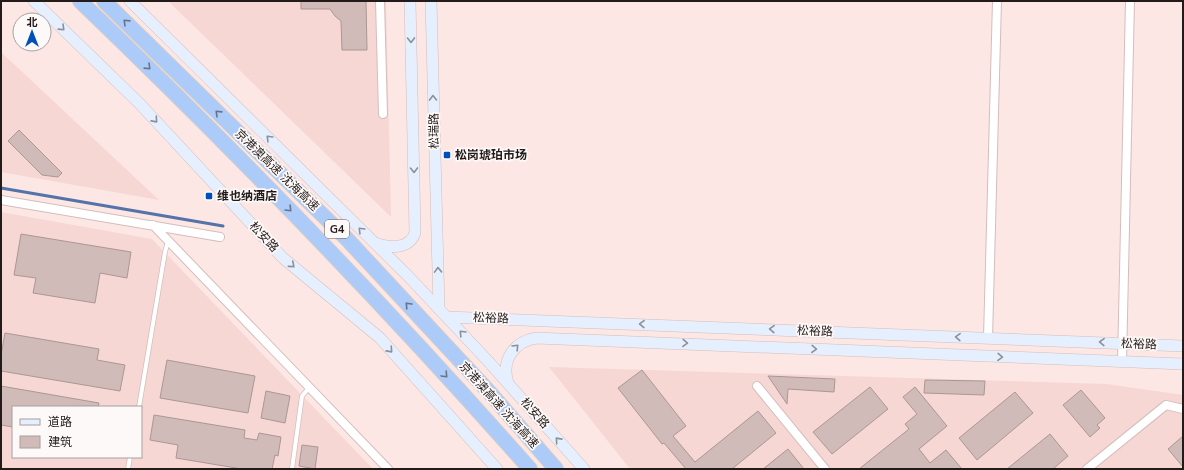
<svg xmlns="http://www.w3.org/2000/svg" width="1184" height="470" viewBox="0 0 1184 470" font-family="Mulish,'Noto Sans SC',sans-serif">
	<rect width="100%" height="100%" fill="#fde7e4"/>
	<path fill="#f6d7d4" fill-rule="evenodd" d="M168 1H386L391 217Z
		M1 52 159 200 1 172Z
		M1 212 152 239 373 469H1ZM13 407H141V457H13Z
		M549 367 1107 384 1183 395V469H630Z"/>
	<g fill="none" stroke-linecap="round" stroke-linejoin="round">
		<path stroke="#5373a9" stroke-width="3" d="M1 188 223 226"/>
	</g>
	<path fill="#d1bbb9" stroke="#ab9794" d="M301 1H366L367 50H342L341 21 335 16 330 9H301Z
		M19 130 62 173 58 177 42 175 8 141Z
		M21 234 131 252 127 278 100 273 95 303 33 293 36 278 14 275Z
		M5 333 99 349 97 360 125 365 120 391 1 371V355Z
		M167 360 255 376 248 413 160 398Z
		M642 370 686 426 673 436 695 462 758 411 776 433 732 469H686L664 443 662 444 618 388Z
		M768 376 835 379 834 392 788 389 787 404Z
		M925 380 985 381 984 395 924 393Z
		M1 386 99 403 98 407H13V427L1 425Z
		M870 387 888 409 832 454 813 432Z
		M915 387 947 426 919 449 930 463 946 450 962 469H859L909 429 905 424 917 414 903 397Z
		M1081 390 1105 418 1097 425 1100 428 1090 437 1063 405Z
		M266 391 290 396 285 423 261 418Z
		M1015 392 1033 413 977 460 959 438Z
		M154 415 245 430 244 438 257 440 259 433 281 437 278 456 275 455 272 469H242L176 458 178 445 150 440Z
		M1050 434 1068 456 1053 469H1007Z
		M1183 436V467L1168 449Z
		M302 445 318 447 315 469 299 466Z
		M788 449 804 469H763Z"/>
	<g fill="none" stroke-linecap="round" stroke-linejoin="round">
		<defs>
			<path id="lane" d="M139 407 165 252 168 241
				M128 469 130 457
				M292 469 302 396 309 388"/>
			<path id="street" d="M380 1 383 114
				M1 200 220 237
				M153 225 388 469
				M988 338 997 1
				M1122 362 1130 1
				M757 386 825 469
				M1087 469 1166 405 1183 409"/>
			<path id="secondary" d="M34 1 140 104 283 258 380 338 497 469
				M130 1 408 276 487 360 584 469
				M431 1 439 309
				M375 243C389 248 409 250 415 233L410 1
				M447 317 1183 346
				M508 383C501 361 513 342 536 338L1183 364"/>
			<path id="highway" d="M80 1C236 151 387 307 530 469
				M104 1 346 238 491 394 556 469"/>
		</defs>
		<use href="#lane" stroke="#d4bebc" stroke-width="5.5"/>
		<use href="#street" stroke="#d4bebc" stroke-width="10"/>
		<use href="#secondary" stroke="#d4bebc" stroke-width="12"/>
		<use href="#highway" stroke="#cfcdcd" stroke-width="16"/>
		<use href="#lane" stroke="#fff" stroke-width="4"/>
		<use href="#street" stroke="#fff" stroke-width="8"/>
		<use href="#secondary" stroke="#e6effd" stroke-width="11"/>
		<use href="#highway" stroke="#adcbf8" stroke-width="14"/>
	</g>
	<defs><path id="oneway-chevron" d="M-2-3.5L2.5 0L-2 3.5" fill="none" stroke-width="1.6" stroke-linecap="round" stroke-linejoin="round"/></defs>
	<g stroke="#687389">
		<use href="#oneway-chevron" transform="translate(126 22) rotate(-136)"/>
		<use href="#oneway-chevron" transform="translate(148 67) rotate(44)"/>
		<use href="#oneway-chevron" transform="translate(218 113) rotate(-136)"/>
		<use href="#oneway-chevron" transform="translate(289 209) rotate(45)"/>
		<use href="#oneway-chevron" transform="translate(408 305) rotate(-133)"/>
		<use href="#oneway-chevron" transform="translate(445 375) rotate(47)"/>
	</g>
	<g stroke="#8e9097">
		<use href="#oneway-chevron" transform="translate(62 28) rotate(44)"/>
		<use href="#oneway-chevron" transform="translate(411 40) rotate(89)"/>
		<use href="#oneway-chevron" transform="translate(433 98) rotate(-91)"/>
		<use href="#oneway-chevron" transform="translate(155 120) rotate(48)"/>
		<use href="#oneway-chevron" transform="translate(269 138) rotate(-135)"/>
		<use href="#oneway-chevron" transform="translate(414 170) rotate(89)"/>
		<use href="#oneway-chevron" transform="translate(361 230) rotate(-135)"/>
		<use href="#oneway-chevron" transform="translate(292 265) rotate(40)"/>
		<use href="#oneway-chevron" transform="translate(438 270) rotate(-92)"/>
		<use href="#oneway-chevron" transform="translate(642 324) rotate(-178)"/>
		<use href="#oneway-chevron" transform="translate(772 329) rotate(-178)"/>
		<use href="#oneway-chevron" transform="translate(462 333) rotate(-134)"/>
		<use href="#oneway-chevron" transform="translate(958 337) rotate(-178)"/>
		<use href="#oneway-chevron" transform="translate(1102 342) rotate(-178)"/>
		<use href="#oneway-chevron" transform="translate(685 343) rotate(2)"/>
		<use href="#oneway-chevron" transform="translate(516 347) rotate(-46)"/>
		<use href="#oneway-chevron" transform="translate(814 349) rotate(2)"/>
		<use href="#oneway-chevron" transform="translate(390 350) rotate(48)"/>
		<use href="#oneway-chevron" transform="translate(1000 357) rotate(2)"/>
		<use href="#oneway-chevron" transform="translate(558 440) rotate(-132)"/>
	</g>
	<g fill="#0050ba" stroke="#fdf9f8" stroke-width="1.5">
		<rect x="443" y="151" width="8" height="8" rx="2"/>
		<rect x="205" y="192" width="8" height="8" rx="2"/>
	</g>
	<g text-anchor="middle" stroke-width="3.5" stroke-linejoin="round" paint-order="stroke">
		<rect fill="#fdf9f8" stroke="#645e5d" stroke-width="1" x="325" y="220" width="24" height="18" rx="3"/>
		<g font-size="11" font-weight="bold" fill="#231b1a">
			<text x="337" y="233">G4</text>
		</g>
		<g font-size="12" fill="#231b1a" stroke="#fdf9f8">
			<text transform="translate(434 131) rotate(-91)" y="4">松瑞路</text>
			<text transform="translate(277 170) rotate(44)" y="4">京港澳高速 沈海高速</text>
			<text transform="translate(264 237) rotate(47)" y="4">松安路</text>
			<text transform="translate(491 318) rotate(2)" y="4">松裕路</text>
			<text transform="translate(815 331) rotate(2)" y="4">松裕路</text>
			<text transform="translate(1139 344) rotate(2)" y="4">松裕路</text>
			<text transform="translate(499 405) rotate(48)" y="4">京港澳高速 沈海高速</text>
			<text transform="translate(535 413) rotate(48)" y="4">松安路</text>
		</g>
		<g font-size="12" font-weight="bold" fill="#231b1a" stroke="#fdf9f8" text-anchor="start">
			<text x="455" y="159">松岗琥珀市场</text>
			<text x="217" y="200">维也纳酒店</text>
		</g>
	</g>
	<rect width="1184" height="470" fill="none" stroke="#231b1a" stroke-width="4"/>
	<rect x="12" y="406" width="130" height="52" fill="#fdf9f8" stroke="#a6a09f"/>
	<rect x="20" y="419" width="20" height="6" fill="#e6effd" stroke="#a6a09f"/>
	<text x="48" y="426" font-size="12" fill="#231b1a">道路</text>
	<rect x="20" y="436" width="20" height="12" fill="#d1bbb9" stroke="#a6a09f"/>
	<text x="48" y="446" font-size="12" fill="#231b1a">建筑</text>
	<g transform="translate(32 32)"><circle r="19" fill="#fdf9f8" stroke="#a6a09f"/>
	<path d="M0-3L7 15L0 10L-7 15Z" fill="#0050ba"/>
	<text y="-6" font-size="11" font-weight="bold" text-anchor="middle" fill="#231b1a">北</text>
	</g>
</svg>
